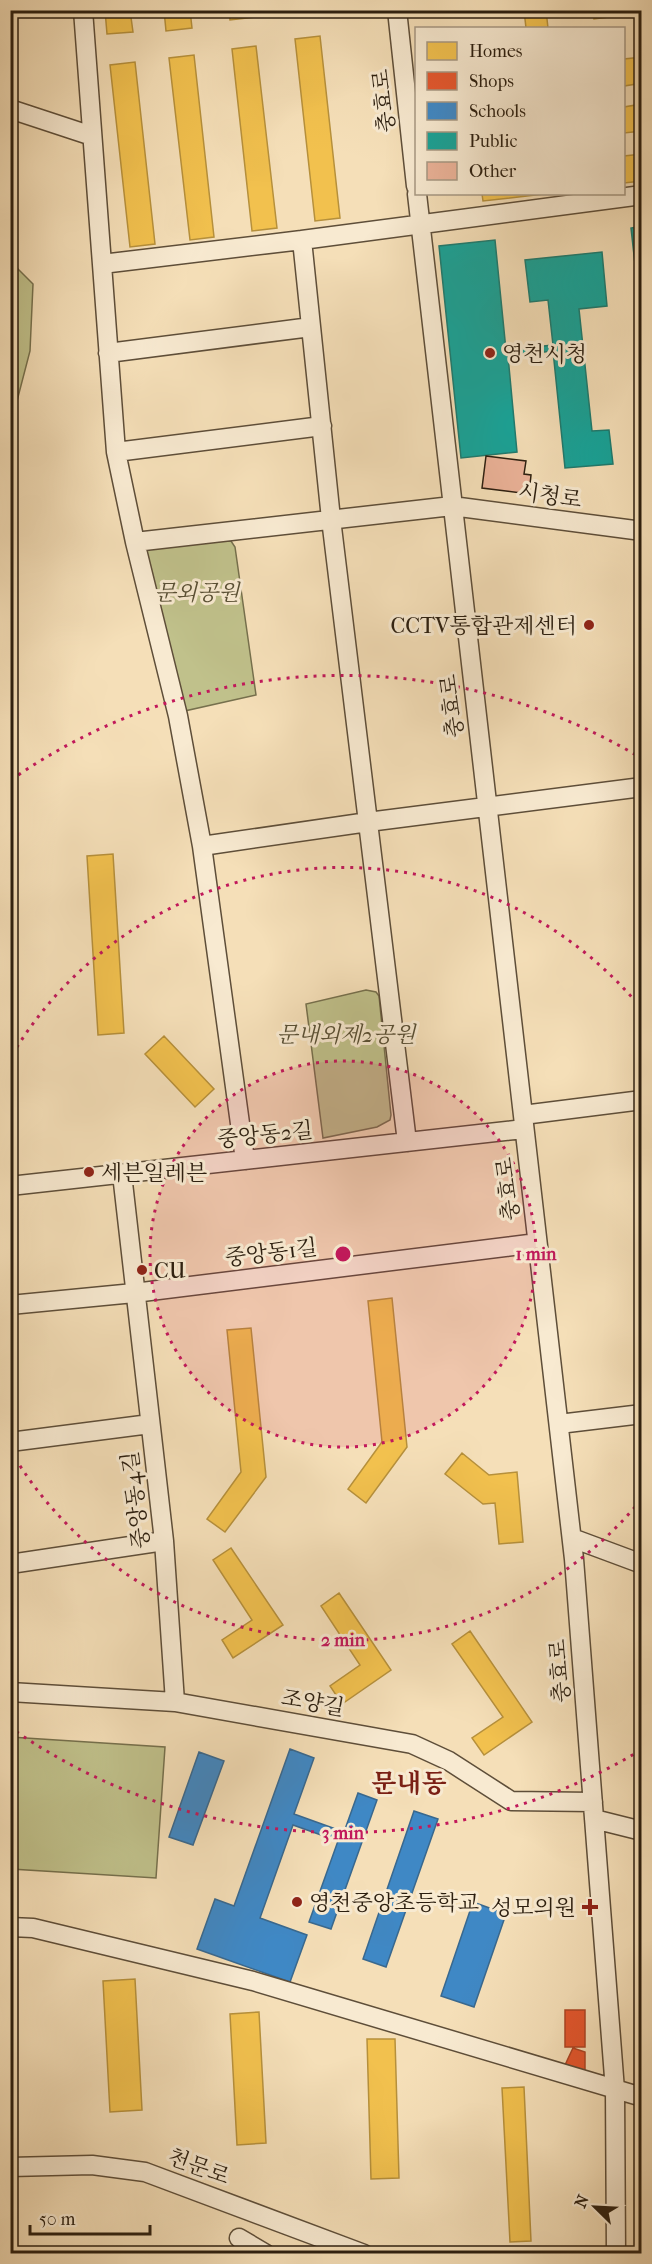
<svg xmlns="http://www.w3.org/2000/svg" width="652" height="2264" viewBox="0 0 652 2264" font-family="'IM FELL French Canon','Noto Serif KR',serif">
	<rect width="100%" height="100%" fill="#f5dfb8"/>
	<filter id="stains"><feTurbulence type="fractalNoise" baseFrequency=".00333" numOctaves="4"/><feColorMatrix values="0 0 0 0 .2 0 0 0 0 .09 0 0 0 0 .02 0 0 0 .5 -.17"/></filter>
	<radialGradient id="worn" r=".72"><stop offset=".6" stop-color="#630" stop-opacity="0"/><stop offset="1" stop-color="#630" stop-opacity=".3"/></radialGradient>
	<path fill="#c0c18b" stroke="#76704d" stroke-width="1.5" d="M11 262 33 284 30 351 11 424Z
		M221 541H231L235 547 256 695 180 712 142 549Z
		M366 990 376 992 379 996 391 1115 390 1120 377 1127 323 1138 306 1004Z
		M10 1737 165 1747 156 1878 11 1869Z"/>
	<path fill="#f2c14e" stroke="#b6903b" stroke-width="1.5" d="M105 10H130L133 32 107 34Z
		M164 10H190L192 28 166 31Z
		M229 10H255L256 17 230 20Z
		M524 10H546L548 28H526Z
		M593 10H616V16L594 19Z
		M10 13 16 81 10 82Z
		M320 36 340 218 315 221 295 39Z
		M256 46 277 228 252 231 232 49Z
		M194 55 214 237 190 240 169 58Z
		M642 57V83L624 86V59Z
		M135 62 155 244 130 247 110 65Z
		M642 104V131L624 133V107Z
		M642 154V181L624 183V156Z
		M482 194H544L483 201Z
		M113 854 124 1033 98 1035 87 856Z
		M164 1036 214 1089 195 1107 145 1054Z
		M392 1298 407 1447 366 1503 348 1489 382 1442 368 1301Z
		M251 1328 266 1477 225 1532 207 1519 241 1472 227 1330Z
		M462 1453 489 1475 517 1472 523 1542 499 1544 495 1503 483 1504 445 1474Z
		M231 1548 283 1625 233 1658 222 1640 252 1620 213 1560Z
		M339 1593 391 1670 342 1704 330 1686 360 1665 321 1606Z
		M470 1631 532 1722 484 1755 472 1738 503 1717 452 1644Z
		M135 1979 142 2110 110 2112 103 1981Z
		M259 2012 266 2143 237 2145 230 2014Z
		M367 2039H395L399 2178 371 2179Z
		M524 2087 531 2241 510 2242 502 2088Z"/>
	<path fill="#e4572e" stroke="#ac4625" stroke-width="1.5" d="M565 2010H585V2047H565Z
		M573 2048 585 2052V2072L565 2065Z"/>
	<path fill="#3f88c5" stroke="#39688e" stroke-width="1.5" d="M290 1749 314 1758 294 1814 344 1832 358 1793 377 1800 331 1929 309 1922 338 1841 293 1825 260 1918 307 1935 290 1982 197 1949 215 1899 234 1906Z
		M199 1752 224 1761 193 1845 169 1837Z
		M414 1811 438 1819 386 1967 363 1959Z
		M473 1902 506 1914 474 2007 441 1996Z"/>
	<path fill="#17a398" stroke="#1d7b6f" stroke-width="1.5" d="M642 226V272L636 273 631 228Z
		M495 240 506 350 553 345 548 300 530 302 525 260 602 252 607 306 579 309 592 431 609 430 613 464 565 468 553 351 508 356 517 452 461 458 439 246Z"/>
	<path fill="#ebb298" stroke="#2b1e0f" stroke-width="1.5" d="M486 456 526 461 524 474 531 475 529 494 482 488Z"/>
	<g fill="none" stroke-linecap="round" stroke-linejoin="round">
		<defs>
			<path id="minor" d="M83 10 116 452 135 542 178 716 202 846 368 822 642 787
				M397 10 416 186
				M10 109 92 136
				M417 194 574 1559 615 2090 616 2254
				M302 240 642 195
				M102 264 302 240 331 519 407 1142
				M108 353 311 327
				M116 452 322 426
				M135 542 452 506 642 531
				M202 846 245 1160
				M523 1115 642 1100
				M122 1174 164 1541 175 1702
				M10 1186 524 1129
				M10 1305 134 1293 537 1243
				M559 1424 642 1414
				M10 1442 150 1424
				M572 1538 642 1564
				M10 1564 164 1541
				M10 1692 175 1702 412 1744 449 1761 511 1801 593 1802
				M594 1819 642 1831
				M10 1927 33 1928 253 1981 642 2097
				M10 2167 92 2165 145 2172 364 2254
				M239 2238 266 2254"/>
		</defs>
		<use href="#minor" stroke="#5e4e39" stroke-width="21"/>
		<use href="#minor" stroke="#f8ead1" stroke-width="18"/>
	</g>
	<circle cx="343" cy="1254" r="193" fill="#c2185b" fill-opacity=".12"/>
	<g fill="none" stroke="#c2185b" stroke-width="3" stroke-dasharray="3 6">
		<circle cx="343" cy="1254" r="193"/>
		<path d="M641 1500A386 386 0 0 1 12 1453M12 1055A386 386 0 0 1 641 1008"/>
		<path d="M641 1750A579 579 0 0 1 11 1728M11 780A579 579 0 0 1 641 758"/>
	</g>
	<g fill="#8f2418" stroke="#f8ead1" stroke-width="2">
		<circle cx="490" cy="353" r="6"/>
		<circle cx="589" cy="625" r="6"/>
		<circle cx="89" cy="1172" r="6"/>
		<circle cx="142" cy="1270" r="6"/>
		<circle cx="297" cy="1902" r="6"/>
		<path d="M587 1898h6v6h6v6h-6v6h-6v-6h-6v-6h6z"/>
	</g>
	<g text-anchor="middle" stroke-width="6" stroke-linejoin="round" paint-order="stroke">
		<g font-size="22" fill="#2b1e0f" stroke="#f8ead1">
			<text transform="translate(383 101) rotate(-96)" y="8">충효로</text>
			<text transform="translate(550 495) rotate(8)" y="8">시청로</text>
			<text transform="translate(451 706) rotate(-97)" y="8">충효로</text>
			<text transform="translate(265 1134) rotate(-6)" y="8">중앙동2길</text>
			<text transform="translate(507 1189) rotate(-97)" y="8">충효로</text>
			<text transform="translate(271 1252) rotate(-7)" y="8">중앙동1길</text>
			<text transform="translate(135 1500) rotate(-97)" y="8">중앙동4길</text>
			<text transform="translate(559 1671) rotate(-94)" y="8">충효로</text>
			<text transform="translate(313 1702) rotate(10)" y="8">조양길</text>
			<text transform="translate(199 2166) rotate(20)" y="8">천문로</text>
		</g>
		<g font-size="22" fill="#2b1e0f" stroke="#f8ead1" text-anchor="start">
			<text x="502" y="361">영천시청</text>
			<text x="577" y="633" text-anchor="end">CCTV통합관제센터</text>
			<text x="101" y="1180">세븐일레븐</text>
			<text x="154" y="1278">CU</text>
			<text x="309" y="1910">영천중앙초등학교</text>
			<text x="576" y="1915" text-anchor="end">성모의원</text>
		</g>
		<g font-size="22" font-style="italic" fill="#584f34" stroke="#f8ead1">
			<text x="197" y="600">문외공원</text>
			<text x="346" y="1042">문내외제2공원</text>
		</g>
		<g font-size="26" font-weight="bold" fill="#7a1f14" stroke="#f8ead1">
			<text x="409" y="1792">문내동</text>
		</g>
	</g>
	<circle cx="343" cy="1254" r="9" fill="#c2185b" stroke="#f8ead1" stroke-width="3"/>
	<g font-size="18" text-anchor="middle" font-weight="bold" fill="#c2185b" stroke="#f8ead1" stroke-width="6" stroke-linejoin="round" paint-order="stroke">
		<text x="536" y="1260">1 min</text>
		<text x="343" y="1646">2 min</text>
		<text x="343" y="1839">3 min</text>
	</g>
	<rect width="652" height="2264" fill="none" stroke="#f5dfb8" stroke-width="36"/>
	<rect x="12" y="12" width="628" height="2240" fill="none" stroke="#2b1e0f" stroke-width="3"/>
	<rect x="18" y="18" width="616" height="2228" fill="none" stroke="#2b1e0f" stroke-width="1.5"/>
	<rect x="415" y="27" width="210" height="168" fill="#f8ead1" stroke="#a69883" stroke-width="1.5"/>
	<rect x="427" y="42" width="30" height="18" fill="#f2c14e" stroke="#a69883" stroke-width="1.5"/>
	<text x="469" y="57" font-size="18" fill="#2b1e0f">Homes</text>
	<rect x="427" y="72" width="30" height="18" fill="#e4572e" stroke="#a69883" stroke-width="1.5"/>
	<text x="469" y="87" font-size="18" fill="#2b1e0f">Shops</text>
	<rect x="427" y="102" width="30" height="18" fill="#3f88c5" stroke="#a69883" stroke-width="1.5"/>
	<text x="469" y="117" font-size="18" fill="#2b1e0f">Schools</text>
	<rect x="427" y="132" width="30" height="18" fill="#17a398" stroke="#a69883" stroke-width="1.5"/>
	<text x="469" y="147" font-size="18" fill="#2b1e0f">Public</text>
	<rect x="427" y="162" width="30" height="18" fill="#ebb298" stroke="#a69883" stroke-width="1.5"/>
	<text x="469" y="177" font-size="18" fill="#2b1e0f">Other</text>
	<g transform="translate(595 2207) rotate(294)" stroke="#f8ead1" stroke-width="4.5" paint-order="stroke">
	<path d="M0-4.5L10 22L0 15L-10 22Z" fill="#2b1e0f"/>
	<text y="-9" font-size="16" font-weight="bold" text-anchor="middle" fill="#2b1e0f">N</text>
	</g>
	<path d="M30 2225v9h120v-9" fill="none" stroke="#2b1e0f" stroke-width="3"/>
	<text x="39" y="2225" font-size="18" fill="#2b1e0f" stroke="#f8ead1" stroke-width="4.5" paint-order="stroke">50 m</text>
	<rect width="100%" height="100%" filter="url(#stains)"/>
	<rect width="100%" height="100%" fill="url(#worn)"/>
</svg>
